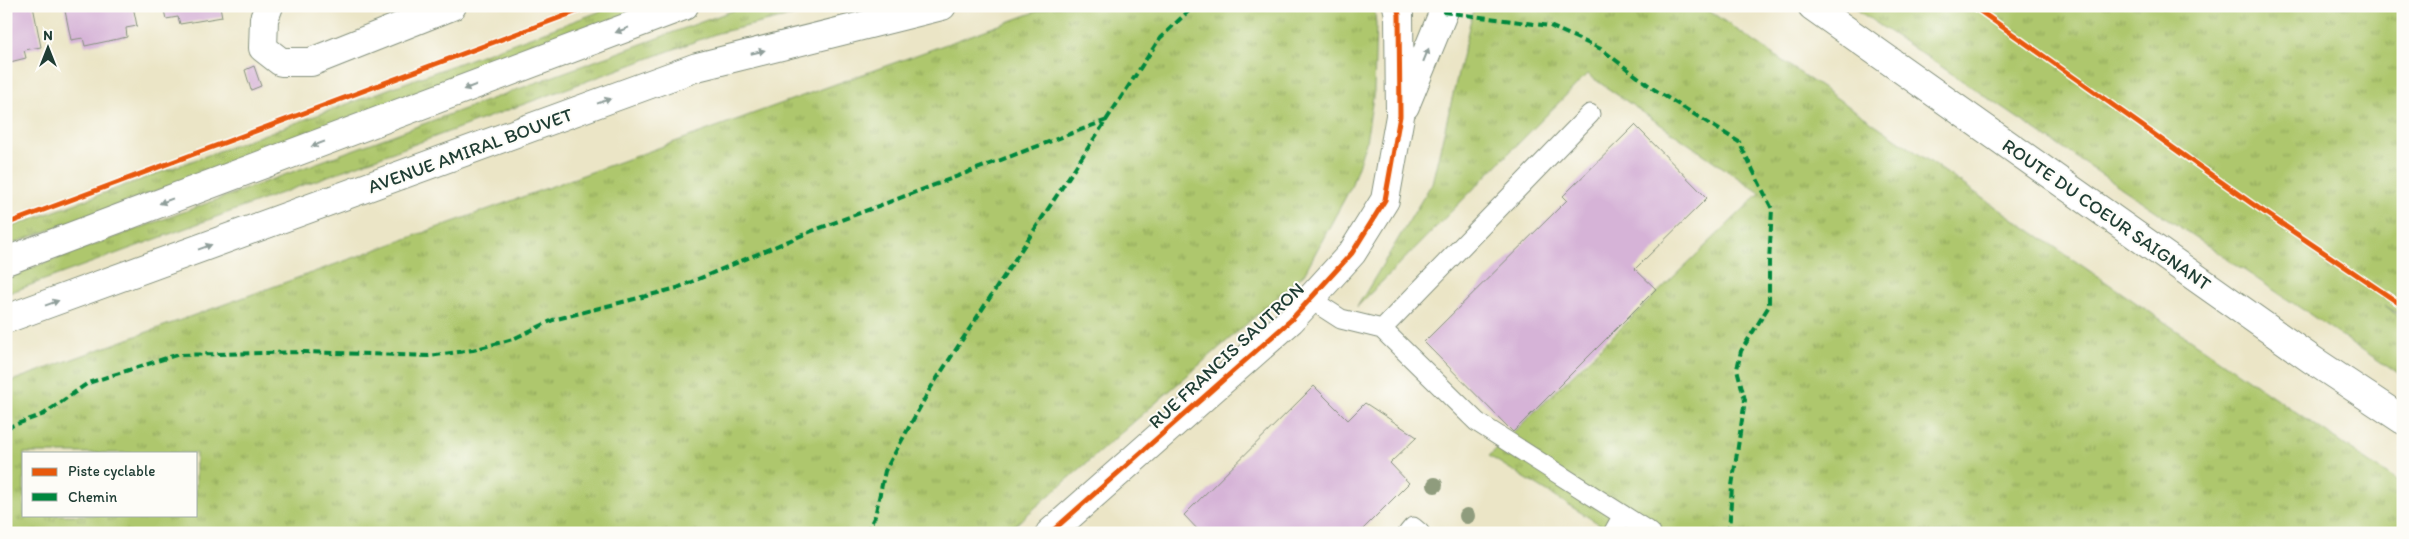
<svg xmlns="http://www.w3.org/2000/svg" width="2409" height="539" viewBox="0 0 2409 539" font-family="Itim,sans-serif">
	<defs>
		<pattern id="grass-tufts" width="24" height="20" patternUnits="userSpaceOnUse" patternTransform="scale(1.25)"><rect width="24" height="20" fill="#aec76d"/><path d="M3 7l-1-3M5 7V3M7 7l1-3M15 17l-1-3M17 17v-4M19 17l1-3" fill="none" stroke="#8da35a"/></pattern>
	</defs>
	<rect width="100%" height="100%" fill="#fdfcf7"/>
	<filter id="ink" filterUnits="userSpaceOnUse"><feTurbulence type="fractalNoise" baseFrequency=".02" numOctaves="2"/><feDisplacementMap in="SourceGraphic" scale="10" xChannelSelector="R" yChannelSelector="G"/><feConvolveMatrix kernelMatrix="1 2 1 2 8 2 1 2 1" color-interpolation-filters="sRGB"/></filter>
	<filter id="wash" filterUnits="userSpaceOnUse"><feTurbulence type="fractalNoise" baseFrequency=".0096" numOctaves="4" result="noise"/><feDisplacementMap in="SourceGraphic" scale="20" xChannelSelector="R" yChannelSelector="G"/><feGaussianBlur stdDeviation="1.12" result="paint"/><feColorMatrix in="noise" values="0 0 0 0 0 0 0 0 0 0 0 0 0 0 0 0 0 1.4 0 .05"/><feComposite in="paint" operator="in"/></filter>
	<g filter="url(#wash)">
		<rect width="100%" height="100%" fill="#ebe5c6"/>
		<path fill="url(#grass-tufts)" stroke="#668250" fill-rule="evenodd" d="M615 6H660L6 246V229Z
			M745 6H833L718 33 6 294V277Z
			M1052 6H1374L1376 24 1374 91 1366 142 1351 187 1304 274 1006 533H6V383ZM24 453H196V515H24Z
			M1474 6H1702L2403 485V533H1614L1489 456 1760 193 1587 74 1357 307 1432 183Z
			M1851 6H2403V316L2384 305 2403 319V377Z"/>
		<g id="blocks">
			<path fill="#d6b3d7" d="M6 6H33L41 47 24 50 26 58 10 62 6 45Z
				M64 6H133L137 26 126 28 127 37 85 46 83 38 71 40Z
				M163 6H220L222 17 180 24 178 17 166 19Z
				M254 66 261 86 251 90 245 70Z
				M1635 125 1707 198 1635 269 1656 289 1513 432 1424 342 1567 200 1563 196Z
				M1314 386 1348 420 1365 403 1417 437 1390 463 1409 483 1359 533H1201L1184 515Z"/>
		</g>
	</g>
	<g filter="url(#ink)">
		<use href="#blocks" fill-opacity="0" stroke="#85917d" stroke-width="1"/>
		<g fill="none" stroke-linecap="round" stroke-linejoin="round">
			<defs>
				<path id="lane" d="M1310 299 1341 319 1382 329 1477 422 1651 533
					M1382 329 1590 114
					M1408 533 1413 527 1420 533
					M1613 533 1623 515"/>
				<path id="street" d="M269 6 264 19 263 48 281 62H311L452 6
					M1405 106 1446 6
					M1050 533 1291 320 1352 253 1385 200 1400 116 1399 15 1397 6"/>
				<path id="primary" d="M1812 6 2311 359 2403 420
					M6 261 684 6
					M6 319 697 67 942 6"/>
			</defs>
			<use href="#lane" stroke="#85917d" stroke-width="21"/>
			<use href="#street" stroke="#85917d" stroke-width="30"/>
			<use href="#primary" stroke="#85917d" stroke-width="30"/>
			<path stroke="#85917d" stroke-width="3" stroke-dasharray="1 4" stroke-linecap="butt" d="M1476 8 1491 6"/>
			<use href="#lane" stroke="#fff" stroke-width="19"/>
			<use href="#street" stroke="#fff" stroke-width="28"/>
			<use href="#primary" stroke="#fff" stroke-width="28"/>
			<path stroke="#00873e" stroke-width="4" stroke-dasharray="8 4" stroke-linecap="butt" d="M1443 12 1550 26 1601 49 1655 90 1739 142 1772 209 1769 262V306L1741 351 1737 369 1745 400 1732 486 1729 533
				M6 428 44 414 88 383 176 355 305 352 429 356 473 350 513 339 553 320 677 288 812 231 1107 120
				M866 533 875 516 885 471 930 389 1160 38 1194 6"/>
			<defs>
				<path id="cycleway" d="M1973 6 2251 203 2403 306
					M6 224 591 6
					M1050 533 1291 320 1352 253 1385 200 1400 116 1399 15 1397 6"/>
			</defs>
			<use href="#cycleway" stroke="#fdfcf7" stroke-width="8"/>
			<use href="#cycleway" stroke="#e8590c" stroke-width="5"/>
		</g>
		<g fill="#8f9c7d">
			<circle cx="1435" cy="485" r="8"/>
			<circle cx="1467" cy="516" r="8"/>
		</g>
		<defs><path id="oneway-solid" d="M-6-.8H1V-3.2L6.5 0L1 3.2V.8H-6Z" transform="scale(1.25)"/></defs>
		<g fill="#8f9e9a">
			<use href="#oneway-solid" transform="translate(622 30) rotate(159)"/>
			<use href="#oneway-solid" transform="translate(758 52) rotate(-14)"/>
			<use href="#oneway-solid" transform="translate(1426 55) rotate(-68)"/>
			<use href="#oneway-solid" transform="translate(470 87) rotate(159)"/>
			<use href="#oneway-solid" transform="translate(604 101) rotate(-20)"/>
			<use href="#oneway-solid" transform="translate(318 144) rotate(159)"/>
			<use href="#oneway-solid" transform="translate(166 201) rotate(159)"/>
			<use href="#oneway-solid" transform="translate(205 247) rotate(-20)"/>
			<use href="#oneway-solid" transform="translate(52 303) rotate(-20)"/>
		</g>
	</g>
	<g text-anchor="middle" stroke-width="4" stroke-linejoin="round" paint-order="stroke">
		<g font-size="19" fill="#1f3d34" stroke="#fdfcf7">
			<text transform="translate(470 150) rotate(-20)" y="7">AVENUE AMIRAL BOUVET</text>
			<text transform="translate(2107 214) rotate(35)" y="7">ROUTE DU COEUR SAIGNANT</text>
			<text transform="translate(1226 355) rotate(-43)" y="7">RUE FRANCIS SAUTRON</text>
		</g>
	</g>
	<rect width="2409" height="539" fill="none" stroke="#fdfcf7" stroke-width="25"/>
	<rect x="22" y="452" width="175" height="65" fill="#fdfcf7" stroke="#a4b0a9"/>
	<rect x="32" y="468" width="25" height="8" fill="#e8590c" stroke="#a4b0a9"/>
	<text x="68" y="476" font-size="15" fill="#1f3d34">Piste cyclable</text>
	<rect x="32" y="493" width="25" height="8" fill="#00873e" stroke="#a4b0a9"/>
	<text x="68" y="502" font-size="15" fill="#1f3d34">Chemin</text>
	<g transform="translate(48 48)" stroke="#fdfcf7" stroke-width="4" paint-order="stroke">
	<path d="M0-4L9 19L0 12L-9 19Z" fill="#1f3d34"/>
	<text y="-8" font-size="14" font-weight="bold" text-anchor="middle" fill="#1f3d34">N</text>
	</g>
</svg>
